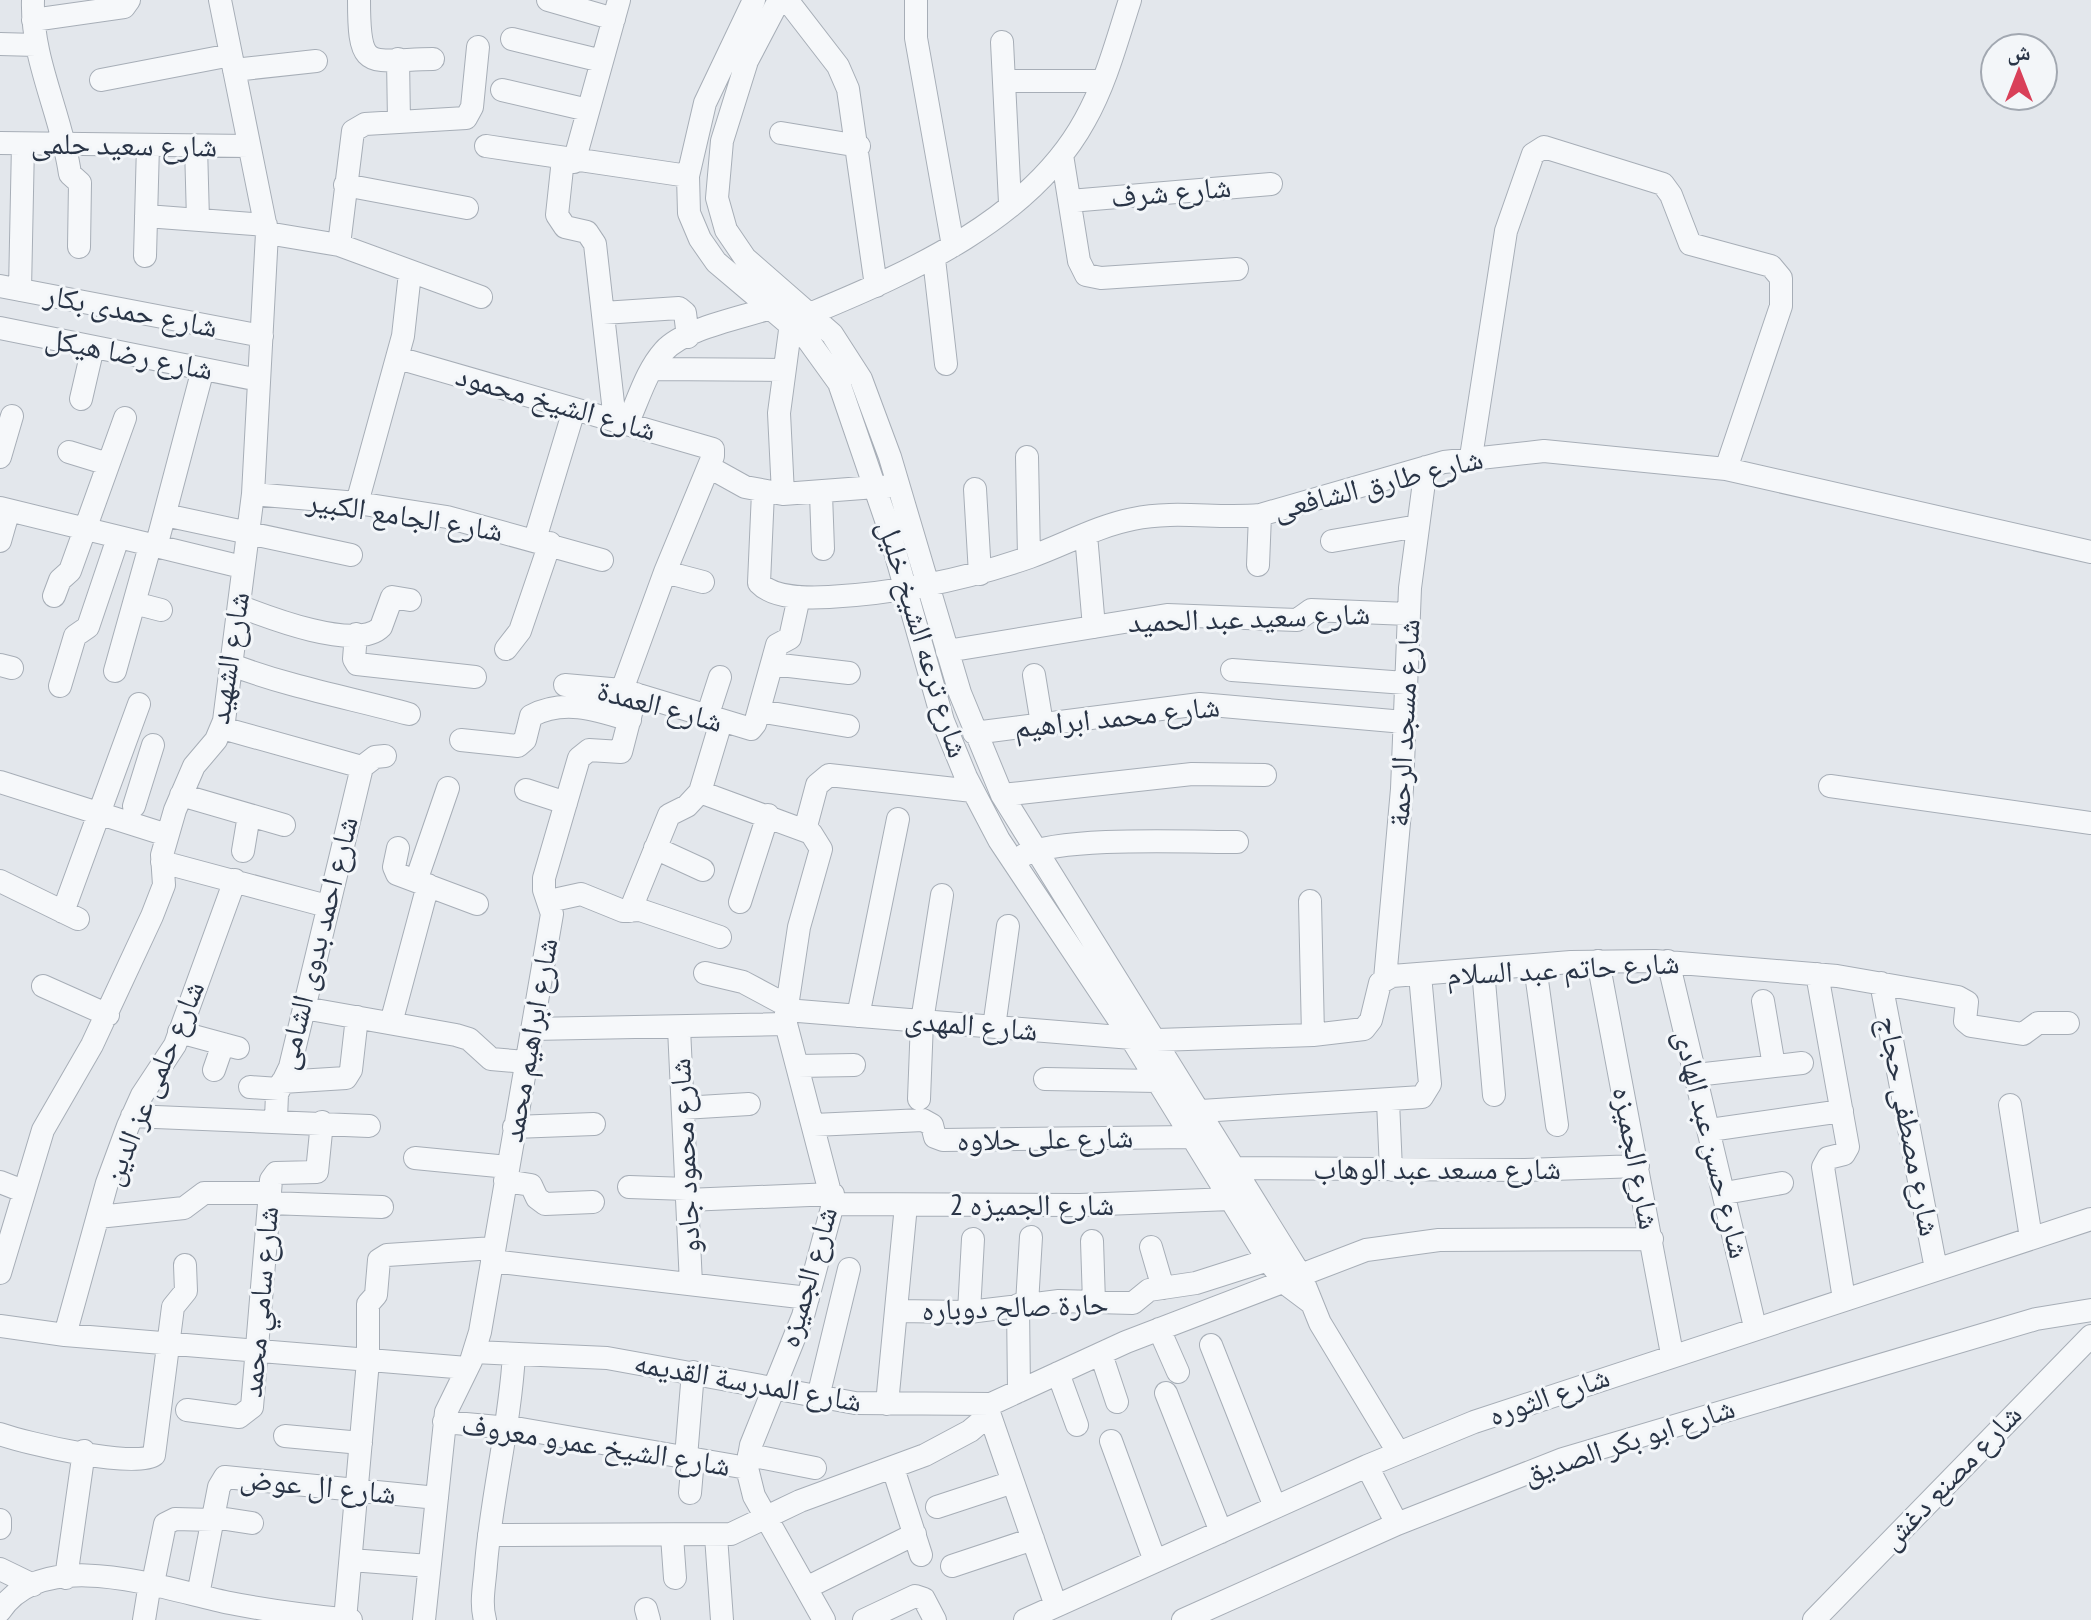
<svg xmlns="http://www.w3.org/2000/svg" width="2091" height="1620" viewBox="0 0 2091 1620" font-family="'PT Sans Narrow','Noto Naskh Arabic',sans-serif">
	<rect width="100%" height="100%" fill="#e3e7ec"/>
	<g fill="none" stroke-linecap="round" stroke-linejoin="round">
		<defs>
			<path id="minor" d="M33 0C31 60 62 115 70 174L80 183 79 247
				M359 0C359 73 367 60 433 59
				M548 0 614 19
				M754 0 705 103 688 176 689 213 700 239 716 262 808 340 839 383 886 520 943 721 966 777 999 840 1131 1038 1268 1260 1286 1284 1310 1302
				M779 0 747 61 722 141 717 198 726 230 745 258 832 334 861 379 890 457 960 693 1002 795 1301 1276 1320 1323 1398 1452
				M787 0 838 66 848 89 876 286
				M916 0V38L953 246
				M33 20 124 7 129 0
				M512 39 602 61
				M1002 42 1010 203
				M0 44 36 45
				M398 59 399 122
				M234 70 316 61
				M101 80 231 55
				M1004 81H1103
				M502 90 588 110
				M781 133 859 146
				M0 143 249 146
				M196 146 198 220
				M486 146 688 176
				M1062 155 1079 261 1086 275 1101 278 1237 269
				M563 159 557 215 565 227 587 232 595 244 615 421
				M574 162 619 0
				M345 185 467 208
				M1070 201 1271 184
				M146 216 266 225
				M267 233 339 245 481 297
				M339 245 353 131 365 124 466 118 472 107 478 47
				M145 256 148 145
				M934 259 946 364
				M0 286 262 336
				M20 290 23 144
				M603 313 679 308 685 313 688 337
				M812 313C911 272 1031 219 1085 120 1106 83 1117 40 1130 0
				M0 328 259 380
				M398 358 713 449V456L665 572 622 690
				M652 369 783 370
				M81 399 93 347
				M627 424C638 401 646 371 664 351 685 327 748 317 779 305
				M69 452 108 464
				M0 457 12 416
				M1027 457 1029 557
				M1471 457 1506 231 1533 154 1544 147 1663 184 1671 195 1690 244 1771 266 1781 278V306L1726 469
				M709 467 745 487 783 494 889 486
				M975 489 980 574
				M763 492 759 583C774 599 808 598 829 597 898 593 964 580 1030 557 1064 545 1097 526 1133 519 1175 510 1217 519 1260 515L1444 462 1544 451 1726 469 2091 552
				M253 494 357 503 447 517 602 560
				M783 494 779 413 791 323
				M821 494 823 549
				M357 503 403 336 410 273
				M0 508 242 567
				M165 515 351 555
				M1086 535 1094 627
				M535 539 574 410
				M0 541 8 513
				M1332 541 1418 526
				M156 547 203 369
				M1258 565 1260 515
				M665 572 703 582
				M54 596 60 580 70 571 125 418
				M134 603 161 610
				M239 606C267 617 357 652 381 627L392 597 410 600
				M356 634 354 659 357 664 475 677
				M506 649 520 631 550 543
				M947 651 1167 615 1297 620 1311 610 1408 614
				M772 664 849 673
				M0 665 12 668
				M232 665C290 687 350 698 409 714
				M1232 670 1405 683
				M115 671 150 546
				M1034 675 1042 724
				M565 685 622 690 751 729 755 724 777 645 790 638 799 597
				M60 686 75 636 88 627 118 538
				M759 711 848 726
				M707 717 720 677
				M222 728 362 767
				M974 733 1200 704 1404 722
				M461 740 518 746 525 740 531 716C564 698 598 710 630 720
				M362 767 375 757 385 756
				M0 782 167 835
				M1830 786 2091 823
				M526 790 566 803
				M700 792 811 833 821 849 799 927 785 1020 833 1204 803 1316 751 1445 747 1468 754 1496 824 1620
				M181 795 284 825
				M1002 795 1192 774 1265 775
				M134 806 153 745
				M805 830 817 785 829 775 973 791
				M398 848 394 867 397 874 477 904
				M655 848 703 870
				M243 851 249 815
				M1024 855C1063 836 1189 842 1237 842
				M162 862 327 906
				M0 881 78 919
				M416 881 448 788
				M549 901 581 894 623 911 640 910 720 937
				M1310 901 1313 1035
				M740 902 768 815
				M630 911 669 815 687 806 700 792 721 722
				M63 912 139 704
				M1598 961 1672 1354
				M1668 961 1755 1327
				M1535 966 1557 1125
				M1483 970 1494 1095
				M705 973 743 982 786 1005
				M1817 974 1848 1147 1844 1154 1828 1158 1823 1167 1844 1299
				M1385 979 1402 789 1410 588 1426 467
				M1881 983 1936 1269
				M43 986 108 1015
				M1763 1001 1774 1066
				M304 1008 456 1035 469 1039 491 1059 526 1062
				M786 1010 1157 1040 1313 1035 1364 1029 1371 1020 1380 983 1392 976 1571 962 1655 961 1837 976 1958 997 1967 1002 1965 1021 1971 1026 2023 1034 2038 1023H2068
				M858 1016 898 819
				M391 1023 428 885
				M994 1027 1008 926
				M679 1028 691 1284
				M532 1029 786 1024
				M179 1032 238 1048
				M798 1066 854 1065
				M214 1070 223 1044
				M1696 1075 1802 1063
				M1045 1079 1157 1081
				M282 1082 346 1078 351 1070 357 1017
				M250 1087 279 1089
				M919 1099 922 1021 942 895
				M1388 1101 1391 1170
				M2010 1105 2031 1238
				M683 1108 749 1104
				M1201 1111 1422 1097 1430 1084 1420 975
				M132 1116 369 1126
				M276 1119 277 1094 290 1067 362 767
				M814 1125 923 1120 932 1125 935 1137 943 1140 1192 1137
				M514 1127 594 1124
				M1710 1130 1842 1111
				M415 1158 508 1167
				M1235 1168 1525 1170 1638 1166
				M505 1181 531 1185 537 1198 545 1204 593 1202
				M0 1182 23 1191
				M629 1187 687 1189
				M1725 1193 1782 1183
				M687 1200 833 1194
				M269 1203 382 1207
				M833 1204 1080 1205 1230 1199
				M98 1217 184 1208 204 1193H270
				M1092 1241 1094 1302
				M1151 1247 1163 1288
				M492 1261 808 1298
				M0 1273 43 1130 92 1045 152 916 164 885 162 855 175 810 194 766 216 740 224 721 253 494 267 233 220 0
				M1027 1304 1031 1237
				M1018 1305 1019 1391
				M896 1311 969 1312 1059 1301 1133 1303 1149 1290 1196 1283 1268 1260
				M969 1312 973 1239
				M0 1326 65 1335 467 1368
				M1159 1329 1178 1372
				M65 1335 107 1183 128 1126 142 1095 175 1045 235 880
				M1211 1345 1275 1507
				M474 1352 607 1358 855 1403 991 1404 1126 1342 1366 1250 1439 1240 1652 1239
				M1101 1354 1117 1402
				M1058 1373 1077 1425
				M1166 1393 1221 1532
				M818 1397 849 1269
				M887 1404 906 1205
				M986 1404 1056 1606
				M187 1410 239 1417 252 1407 271 1180 276 1173 317 1172 322 1122
				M444 1422 521 1429 747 1468
				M0 1434C25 1443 135 1469 154 1455L173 1307 186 1291 185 1265
				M285 1436 361 1443
				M1111 1441 1155 1561
				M749 1455 815 1468
				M686 1457 693 1372
				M1367 1466 1397 1524
				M893 1468 921 1555
				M690 1493 693 1458
				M937 1507 1013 1482
				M213 1517 252 1523
				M0 1520V1528
				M489 1535 731 1534 800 1501 925 1455 970 1431 989 1415
				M672 1536 675 1578
				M716 1536 722 1620
				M351 1560 429 1566
				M952 1566 1033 1539
				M0 1569 33 1585
				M66 1578 84 1451
				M153 1583 165 1524 175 1519 213 1520
				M806 1588 915 1534
				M198 1595 219 1487 225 1477 437 1498
				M646 1609 649 1620
				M0 1611C45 1543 169 1591 230 1603 270 1611 311 1616 351 1620
				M144 1620 150 1583
				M345 1620 368 1361V1304L376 1295 379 1260 387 1255 494 1248
				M424 1620 446 1412 471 1361 480 1332 552 914 544 890V878L579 758 589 750 621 752 636 694
				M485 1620C480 1602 485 1582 486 1564 492 1493 510 1425 514 1354
				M864 1620 915 1596 924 1599 935 1620
				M1025 1620 1367 1466 1474 1422 2091 1219
				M1183 1620 1397 1524 1563 1459 2036 1319 2091 1310
				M1814 1620 2091 1336"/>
		</defs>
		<use href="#minor" stroke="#a7aeb7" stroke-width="24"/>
		<use href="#minor" stroke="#f6f8fa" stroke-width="22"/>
	</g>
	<g text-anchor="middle" stroke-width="6" stroke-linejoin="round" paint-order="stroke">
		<g font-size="30" fill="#293446" stroke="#f3f6f9">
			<text transform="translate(124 145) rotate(1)" y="10">شارع سعيد حلمى</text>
			<text transform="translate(1171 192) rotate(-5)" y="10">شارع شرف</text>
			<text transform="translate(131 311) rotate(11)" y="10">شارع حمدى بكار</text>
			<text transform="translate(129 354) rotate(11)" y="10">شارع رضا هيكل</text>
			<text transform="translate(556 403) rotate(16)" y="10">شارع الشيخ محمود</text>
			<text transform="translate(1378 484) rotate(-14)" y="10">شارع طارق الشافعى</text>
			<text transform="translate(405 516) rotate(9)" y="10">شارع الجامع الكبير</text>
			<text transform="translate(1249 618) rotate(-2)" y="10">شارع سعيد عبد الحميد</text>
			<text transform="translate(923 639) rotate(73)" y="10">شارع ترعه الشيخ خليل</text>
			<text transform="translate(229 658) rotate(-81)" y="10">شارع الشهيد</text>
			<text transform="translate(660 706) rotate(15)" y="10">شارع العمدة</text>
			<text transform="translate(1117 717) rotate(-6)" y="10">شارع محمد ابراهيم</text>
			<text transform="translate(1404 723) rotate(-87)" y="10">شارع مسجد الرحمة</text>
			<text transform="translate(317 943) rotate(-76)" y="10">شارع احمد بدوى الشامى</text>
			<text transform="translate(1563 969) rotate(-3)" y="10">شارع حاتم عبد السلام</text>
			<text transform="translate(971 1025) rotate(5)" y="10">شارع المهدى</text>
			<text transform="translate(530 1040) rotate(-80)" y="10">شارع ابراهيم محمد</text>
			<text transform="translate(153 1083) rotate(-67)" y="10">شارع حلمى عز الدين</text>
			<text transform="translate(1909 1126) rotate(79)" y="10">شارع مصطفى حجاج</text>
			<text transform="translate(1045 1139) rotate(-1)" y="10">شارع على حلاوه</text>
			<text transform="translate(1712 1144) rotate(76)" y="10">شارع حسن عبد الهادى</text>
			<text transform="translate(685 1156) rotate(-93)" y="10">شارع محمود جادو</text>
			<text transform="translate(1636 1158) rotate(79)" y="10">شارع الجميزه</text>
			<text x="1437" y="1179">شارع مسعد عبد الوهاب</text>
			<text x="1032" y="1215">شارع الجميزه 2</text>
			<text transform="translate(808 1277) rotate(-74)" y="10">شارع الجميزه</text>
			<text transform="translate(260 1302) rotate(-85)" y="10">شارع سامي محمد</text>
			<text transform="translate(1015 1307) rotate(-2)" y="10">حارة صالح دوباره</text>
			<text transform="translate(748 1382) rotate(10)" y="10">شارع المدرسة القديمه</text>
			<text transform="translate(1549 1396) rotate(-19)" y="10">شارع الثوره</text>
			<text transform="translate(1629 1441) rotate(-18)" y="10">شارع ابو بكر الصديق</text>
			<text transform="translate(596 1445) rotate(9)" y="10">شارع الشيخ عمرو معروف</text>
			<text transform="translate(1951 1477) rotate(-46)" y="10">شارع مصنع دغش</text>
			<text transform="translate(318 1486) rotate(6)" y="10">شارع ال عوض</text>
		</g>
	</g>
	<g transform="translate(2019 72)"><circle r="38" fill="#f3f6f9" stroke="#a2a8b1" stroke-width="2"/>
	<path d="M0-6L14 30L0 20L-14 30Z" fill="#d94059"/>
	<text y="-12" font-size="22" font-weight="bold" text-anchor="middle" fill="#293446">ش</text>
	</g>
</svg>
